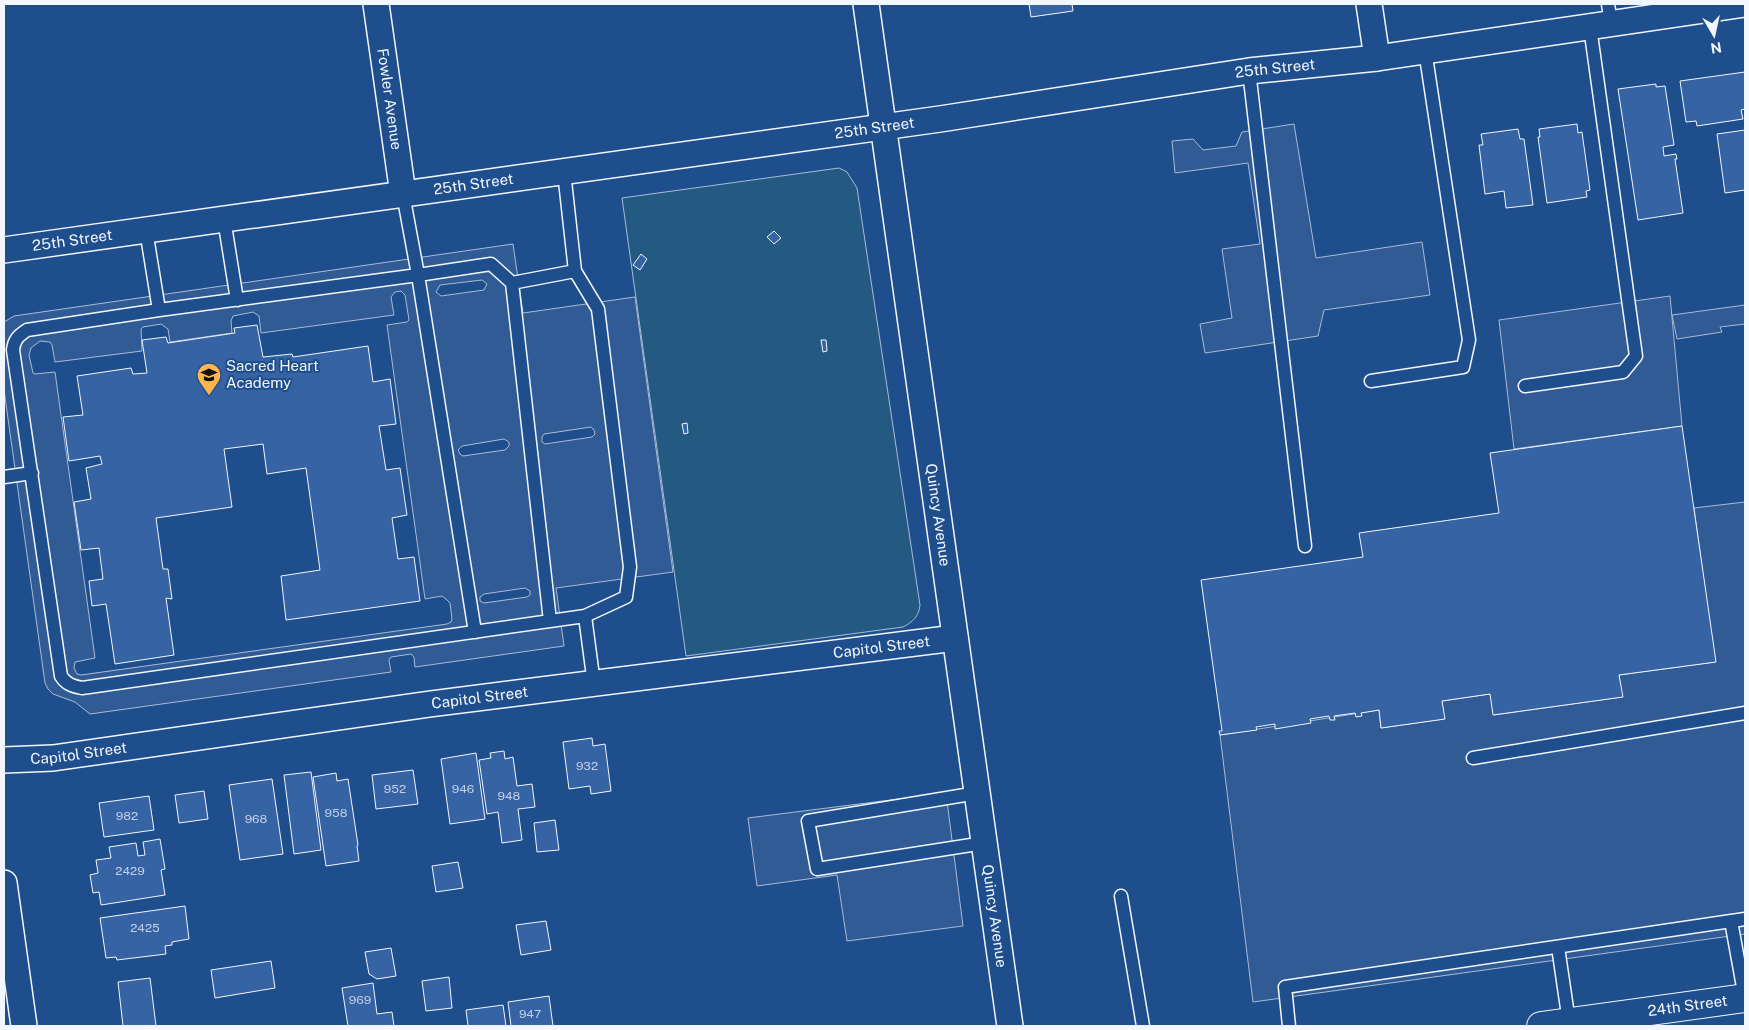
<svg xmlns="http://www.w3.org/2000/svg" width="1749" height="1030" viewBox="0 0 1749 1030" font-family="'Public Sans',sans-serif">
	<rect width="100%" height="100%" fill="#1f4e8c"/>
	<path fill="#245a82" stroke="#a8bbd7" d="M839 168 847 172 857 188 920 605C919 616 913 622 903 627L686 656 622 198Z"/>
	<path fill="#305b95" stroke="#a8bbd7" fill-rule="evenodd" d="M1294 124 1316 258 1422 242 1430 295 1324 310 1318 336 1205 353 1200 324 1232 318 1222 249 1260 244 1248 163 1175 173 1172 141 1193 139 1203 150 1236 146 1242 132Z
		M513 244 523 313 635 297 673 572 556 588 564 646 415 667 414 657 411 654 391 657 389 660 391 672 90 714 75 702 53 694 48 689 45 683 4 390V322L14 316ZM482 280 487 284 484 290 441 296 436 292 440 285ZM401 291 405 295 409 320 407 322 387 325 425 599 442 596 446 599 450 603 452 619 451 622 447 624 81 675 77 674 74 668 75 662 95 658 55 372 35 374 33 373 29 355 31 348 40 341 50 342 52 345 55 362 142 351 141 329 143 327 161 324 168 329 170 342 232 333 231 321 233 316 253 312 259 316 261 333 394 315 391 297 395 292ZM591 427 594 430 595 434 592 437 545 444 542 442V437L544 434ZM504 439 509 442V446L505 450 463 456 460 454 458 450 462 446ZM525 588 530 591V595L527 597 484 603 480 601V597L484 594Z
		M1670 296 1682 426 1514 449 1499 320Z
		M1745 305V324L1720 327 1722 332 1677 339 1672 315Z
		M1745 502V934L1253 1002 1220 735 1379 710 1381 728 1444 719 1442 701 1490 694 1494 715 1622 697 1619 675 1715 662 1694 508Z
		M946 793 963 926 847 941 837 875 757 886 748 818Z"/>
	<path fill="#3563a3" stroke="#f2f6ff" d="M1029 4H1072L1073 11 1031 17Z
		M1745 72V109L1741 110 1743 119 1697 126 1696 121 1686 122 1680 81Z
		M1656 84V87L1665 86 1674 145 1663 147 1664 156 1676 154 1677 159H1675L1683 213 1638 220 1618 89Z
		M1577 124 1578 133 1582 132 1590 190 1586 191 1587 197 1547 203 1538 137H1540L1539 129Z
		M1518 129 1520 139H1524L1533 205 1506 208 1504 191 1485 194 1479 145H1483L1481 134Z
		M1745 130V190L1725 193 1717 134Z
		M774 231 781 238 774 244 767 237Z
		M641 254 647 259 640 270 633 265Z
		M257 325 263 357 292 354 293 357 368 346 373 382 390 379 396 424 379 426 386 470 400 468 407 515 392 518 398 559 414 557 420 601 286 620 281 576 320 570 306 468 267 474 263 444 224 449 232 507 156 518 163 569H168L172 599 166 598 174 655 115 664 106 604 92 606 89 581 103 579 99 548 81 550 74 502 91 499 86 468 102 464 100 456 69 461 63 417 83 415 77 376 131 368 133 374 147 373 142 340 166 337 168 343 235 333 234 328Z
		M821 340H826L827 351 823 352Z
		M687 423 688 433 684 434 682 424Z
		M1682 426 1716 662 1619 675 1623 697 1493 715 1490 694 1442 701 1445 719 1381 728 1379 710 1361 713 1362 716 1356 717 1355 713 1334 716 1335 720H1330L1329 716 1310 719 1311 723 1275 729V724L1256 727 1257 730 1220 735 1219 731H1222L1201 580 1363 557 1359 533 1499 513 1490 453Z
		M592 738 593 746 605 744 611 791 591 794 590 786 569 789 563 742Z
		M504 751 505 759 513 757 517 786 532 784 535 807 518 809 522 840 502 843 498 812 487 814 479 760 491 758 490 753Z
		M476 753 485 819 450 824 441 759Z
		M413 770 418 804 376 809 372 775Z
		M311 772 321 850 294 854 284 775Z
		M336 773 337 781 348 779 358 845 357 846 359 861 326 866 313 777Z
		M272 779 283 854 240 860 229 785Z
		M204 791 208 819 179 823 175 795Z
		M149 796 154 830 104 837 99 803Z
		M555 820 559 850 537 852 534 823Z
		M160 839 165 869 161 870 165 895 101 905 99 892 93 893 90 875 98 873 96 860 111 858 109 847 136 843 138 856 145 855 143 842Z
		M458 862 463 888 436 892 432 866Z
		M185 906 189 939 172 942V945L165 946 166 954 117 960 116 957 106 958 100 918Z
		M546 921 551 950 521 955 516 925Z
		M391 948 396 976 377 979 369 974 365 952Z
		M271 961 275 988 215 998 211 970Z
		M449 977 452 1008 426 1011 422 981Z
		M150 978 156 1026H123L118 982Z
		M373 983 377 1014 392 1012 394 1026H348L342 988Z
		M549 996 553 1026H511L508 1002Z
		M503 1005 506 1026H468L466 1010Z"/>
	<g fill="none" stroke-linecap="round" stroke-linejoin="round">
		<defs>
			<path id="service" d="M1608 4 1611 23
				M1249 71 1305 546
				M564 172 575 271 598 309 630 567 626 597 585 616 594 684
				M403 194 418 275 159 310 27 330C18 336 14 340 13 350L61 676C66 684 72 686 82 688L585 616
				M224 219 237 300
				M146 230 159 310
				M512 283 550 621
				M1371 381 1463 367 1469 340 1425 50
				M1525 386 1623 372 1636 356 1590 27
				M4 477 32 473
				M475 632 418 275 491 264 512 283 575 271
				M1473 758 1745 713
				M977 793 808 821 817 869 984 843
				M1121 896 1143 1026
				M1731 921 1745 998
				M1558 947 1569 1022
				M1289 1026 1285 987 1745 919"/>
			<g id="minor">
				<path id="s1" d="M376 4 403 194"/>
				<path id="s2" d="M866 4 1010 1026"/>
				<path d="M1369 4 1377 58"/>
				<path id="s3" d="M4 250 940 119 1249 71 1377 58 1745 4"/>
				<path id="s4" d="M4 760 53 758 430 704 955 638"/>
				<path d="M4 883 24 1026"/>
			</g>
			<g id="tertiary">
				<path id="s5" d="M1541 1026 1745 998"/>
			</g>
		</defs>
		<use href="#service" stroke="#f2f6ff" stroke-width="15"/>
		<use href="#minor" stroke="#f2f6ff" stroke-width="28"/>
		<use href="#tertiary" stroke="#f2f6ff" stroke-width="30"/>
		<use href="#service" stroke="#1f4e8c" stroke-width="12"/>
		<use href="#minor" stroke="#1f4e8c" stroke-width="25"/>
		<use href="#tertiary" stroke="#1f4e8c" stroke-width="28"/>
	</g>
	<defs>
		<symbol id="school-pin" viewBox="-11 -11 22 30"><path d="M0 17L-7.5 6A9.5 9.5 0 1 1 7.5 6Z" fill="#ffb74d" stroke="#1f4e8c"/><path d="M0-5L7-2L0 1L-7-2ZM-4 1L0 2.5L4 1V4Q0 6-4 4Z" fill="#111"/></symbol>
	</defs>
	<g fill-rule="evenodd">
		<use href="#school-pin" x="195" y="361" width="28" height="38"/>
	</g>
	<g text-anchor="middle" stroke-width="4" stroke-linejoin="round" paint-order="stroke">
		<g font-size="12" fill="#c3d1e8">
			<text x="587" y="770">932</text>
			<text x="395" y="793">952</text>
			<text x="463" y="793">946</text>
			<text x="509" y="800">948</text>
			<text x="336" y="817">958</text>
			<text x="127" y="820">982</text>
			<text x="256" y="823">968</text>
			<text x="130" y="875">2429</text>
			<text x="145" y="932">2425</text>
			<text x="360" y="1004">969</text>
			<text x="530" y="1018">947</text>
		</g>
		<g font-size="15" fill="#f2f6ff" stroke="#1f4e8c">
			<text dy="5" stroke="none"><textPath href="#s3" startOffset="1284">25th Street</textPath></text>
			<text dy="5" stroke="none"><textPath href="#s1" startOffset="96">Fowler Avenue</textPath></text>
			<text dy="5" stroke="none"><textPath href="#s3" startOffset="879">25th Street</textPath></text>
			<text dy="5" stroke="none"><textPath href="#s3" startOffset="474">25th Street</textPath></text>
			<text dy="5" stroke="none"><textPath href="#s3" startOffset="69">25th Street</textPath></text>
			<text dy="5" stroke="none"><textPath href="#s2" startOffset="516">Quincy Avenue</textPath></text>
			<text dy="5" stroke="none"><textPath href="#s4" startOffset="885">Capitol Street</textPath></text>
			<text dy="5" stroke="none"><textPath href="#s4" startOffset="480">Capitol Street</textPath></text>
			<text dy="5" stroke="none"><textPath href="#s4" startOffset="75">Capitol Street</textPath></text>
			<text dy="5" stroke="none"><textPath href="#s2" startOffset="921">Quincy Avenue</textPath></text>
			<text dy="5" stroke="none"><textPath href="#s5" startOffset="148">24th Street</textPath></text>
		</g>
		<g font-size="15" fill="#f2f6ff" stroke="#1f4e8c" text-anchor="start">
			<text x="226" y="371">Sacred Heart<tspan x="226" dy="17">Academy</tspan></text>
		</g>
	</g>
	<rect width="1749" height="1030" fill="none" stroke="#f2f6ff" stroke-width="10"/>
	<g transform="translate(1714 35) rotate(171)" stroke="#1f4e8c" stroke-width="4" paint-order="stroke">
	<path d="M0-4L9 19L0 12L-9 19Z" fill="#f2f6ff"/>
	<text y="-8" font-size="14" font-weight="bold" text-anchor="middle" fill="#f2f6ff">N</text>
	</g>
</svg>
